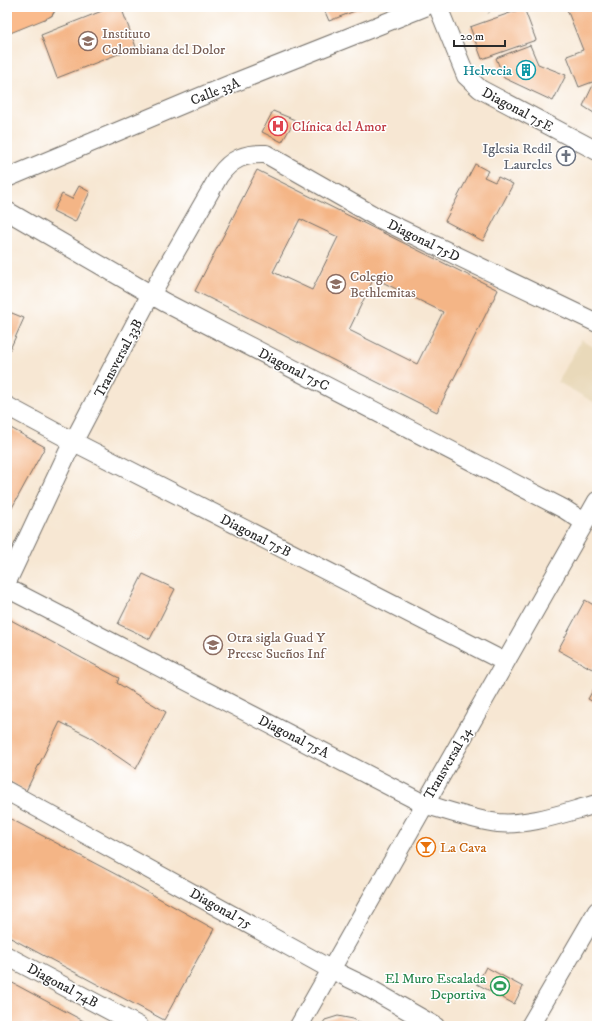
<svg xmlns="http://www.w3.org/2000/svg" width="604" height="1033" viewBox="0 0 604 1033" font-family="'IM FELL DW Pica',serif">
	<rect width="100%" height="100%" fill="#fff"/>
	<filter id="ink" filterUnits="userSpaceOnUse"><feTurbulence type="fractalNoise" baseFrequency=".025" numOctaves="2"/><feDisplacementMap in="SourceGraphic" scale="8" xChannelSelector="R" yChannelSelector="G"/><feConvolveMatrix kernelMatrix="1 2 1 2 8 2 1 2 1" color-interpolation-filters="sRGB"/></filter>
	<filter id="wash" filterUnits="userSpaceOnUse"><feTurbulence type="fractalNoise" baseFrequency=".012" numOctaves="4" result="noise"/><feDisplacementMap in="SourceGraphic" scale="16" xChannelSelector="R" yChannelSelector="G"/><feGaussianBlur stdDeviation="0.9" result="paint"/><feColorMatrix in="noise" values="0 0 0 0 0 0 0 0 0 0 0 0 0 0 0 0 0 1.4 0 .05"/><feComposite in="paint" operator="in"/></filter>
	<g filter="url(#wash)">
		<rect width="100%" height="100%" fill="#f7e7d3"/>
		<path fill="#e9d9ba" d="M581 340 597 349V404L558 382Z"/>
		<g id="blocks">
			<path fill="#f4b586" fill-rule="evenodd" d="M112 7H121L136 47 57 78 41 35Z
				M323 7H365L329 21Z
				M566 7H597V115L583 106 595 81 579 87 567 56 583 50Z
				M524 8 536 40 482 59 470 27Z
				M530 45 538 64 566 75 553 101 504 78 496 58Z
				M273 111 295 120 282 142 262 132Z
				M475 164 488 171 484 177 495 182 498 177 513 184 483 241 445 221Z
				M257 170 498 290 437 412 195 291ZM300 219 338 237 312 290 273 272ZM374 278 443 312 417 364 349 330Z
				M79 186 90 192 75 222 53 211 62 194 72 199Z
				M7 311 24 318 7 356Z
				M7 426 45 447 7 517Z
				M143 574 175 589 150 639 118 624Z
				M585 600 597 607V660L592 669 558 650Z
				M9 619 119 678 117 683 166 712 136 769 88 736 60 722 26 791 7 780V622Z
				M597 683V704L588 699Z
				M7 817 119 876 214 929 164 1020 7 936Z
				M486 967 523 987 514 1004 477 984Z
				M7 980 61 1009 93 1026H7Z
				M338 1016 353 1019 369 1026H321L325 1020Z"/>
		</g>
	</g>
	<g filter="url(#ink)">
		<use href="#blocks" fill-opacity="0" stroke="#726d66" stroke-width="1"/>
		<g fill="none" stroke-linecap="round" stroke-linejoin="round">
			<defs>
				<path id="minor" d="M438 7 466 76 480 89 597 151
					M7 178 226 86 425 7
					M7 211 164 302 564 509 584 522
					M7 406 74 442 505 662
					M7 582 67 454 145 305 219 176C231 159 245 153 266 154L380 219 597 323
					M7 588 424 804C449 811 473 820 498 823 530 826 566 812 597 804
					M7 791 330 969 365 986 435 1026
					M7 956 139 1026
					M299 1026 597 501
					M530 1026 597 911"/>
				<path id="primary" d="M7 22 44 7"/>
			</defs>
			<use href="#minor" stroke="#726d66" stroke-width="20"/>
			<use href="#primary" stroke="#726d66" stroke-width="24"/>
			<path stroke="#726d66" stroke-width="2.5" stroke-dasharray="3 3" stroke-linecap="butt" d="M487 7 489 13
				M550 7 551 9"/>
			<use href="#minor" stroke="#fff" stroke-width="18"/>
			<use href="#primary" stroke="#fabb8c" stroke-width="22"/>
		</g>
	</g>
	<defs>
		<symbol id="school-ring" viewBox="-11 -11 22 22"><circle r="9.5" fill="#fff" stroke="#8d6e63" stroke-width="1.5"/><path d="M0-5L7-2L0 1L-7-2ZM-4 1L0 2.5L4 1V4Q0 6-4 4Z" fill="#8d6e63"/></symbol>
		<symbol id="building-ring" viewBox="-11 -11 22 22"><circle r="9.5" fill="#fff" stroke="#0f9aa8" stroke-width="1.5"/><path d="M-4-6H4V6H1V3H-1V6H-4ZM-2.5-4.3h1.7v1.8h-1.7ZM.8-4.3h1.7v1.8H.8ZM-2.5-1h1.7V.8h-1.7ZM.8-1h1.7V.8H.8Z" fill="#0f9aa8"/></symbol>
		<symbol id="hospital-ring" viewBox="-11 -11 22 22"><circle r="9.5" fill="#fff" stroke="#e0444e" stroke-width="1.5"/><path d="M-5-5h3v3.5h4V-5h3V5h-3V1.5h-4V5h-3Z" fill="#e0444e"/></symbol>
		<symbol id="church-ring" viewBox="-11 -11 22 22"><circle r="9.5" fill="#fff" stroke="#6b7280" stroke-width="1.5"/><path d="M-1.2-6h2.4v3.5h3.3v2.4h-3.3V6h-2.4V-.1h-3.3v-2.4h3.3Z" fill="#6b7280"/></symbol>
		<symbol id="bar-ring" viewBox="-11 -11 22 22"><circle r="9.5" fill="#fff" stroke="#e8710a" stroke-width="1.5"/><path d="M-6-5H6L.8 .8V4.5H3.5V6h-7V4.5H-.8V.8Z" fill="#e8710a"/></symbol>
		<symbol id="stadium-ring" viewBox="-11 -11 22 22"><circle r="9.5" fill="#fff" stroke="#2e9e5b" stroke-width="1.5"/><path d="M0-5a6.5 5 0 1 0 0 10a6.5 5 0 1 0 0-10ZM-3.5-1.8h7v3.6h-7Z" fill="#2e9e5b"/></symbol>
	</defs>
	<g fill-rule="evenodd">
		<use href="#school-ring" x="77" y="30" width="22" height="22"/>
		<use href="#building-ring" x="515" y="59" width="22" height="22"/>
		<use href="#hospital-ring" x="267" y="115" width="22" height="22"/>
		<use href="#church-ring" x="555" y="145" width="22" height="22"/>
		<use href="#school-ring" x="325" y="273" width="22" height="22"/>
		<use href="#school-ring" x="202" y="634" width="22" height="22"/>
		<use href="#bar-ring" x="415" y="836" width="22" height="22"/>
		<use href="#stadium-ring" x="489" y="975" width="22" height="22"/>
	</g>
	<g text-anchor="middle" stroke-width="3" stroke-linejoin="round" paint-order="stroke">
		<g font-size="14" fill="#785e54" stroke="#fff" text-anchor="start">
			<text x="102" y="38">Instituto<tspan x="102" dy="16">Colombiana del Dolor</tspan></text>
			<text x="350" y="281">Colegio<tspan x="350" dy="16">Bethlemitas</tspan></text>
			<text x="227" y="642">Otra sigla Guad Y<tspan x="227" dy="16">Preesc Sueños Inf</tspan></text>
		</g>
		<g font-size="14" fill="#0d838f" stroke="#fff" text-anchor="end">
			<text x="512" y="75">Helvecia</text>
		</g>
		<g font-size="14" fill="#2b2b2b" stroke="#fff">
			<text transform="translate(215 91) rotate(-22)" y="5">Calle 33A</text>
			<text transform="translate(518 109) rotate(28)" y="5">Diagonal 75E</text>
			<text transform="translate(424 240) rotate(26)" y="5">Diagonal 75D</text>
			<text transform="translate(118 358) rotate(-62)" y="5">Transversal 33B</text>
			<text transform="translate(294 369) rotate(27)" y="5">Diagonal 75C</text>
			<text transform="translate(256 535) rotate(27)" y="5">Diagonal 75B</text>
			<text transform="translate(294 736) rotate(27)" y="5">Diagonal 75A</text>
			<text transform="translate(447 763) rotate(-60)" y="5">Transversal 34</text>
			<text transform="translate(221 908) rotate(29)" y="5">Diagonal 75</text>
			<text transform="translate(63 985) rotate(28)" y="5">Diagonal 74B</text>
		</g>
		<g font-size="14" fill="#be3a42" stroke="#fff" text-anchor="start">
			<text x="292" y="131">Clínica del Amor</text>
		</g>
		<g font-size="14" fill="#5b616d" stroke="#fff" text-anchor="end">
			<text x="552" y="153">Iglesia Redil<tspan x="552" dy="16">Laureles</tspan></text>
		</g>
		<g font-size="14" fill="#c56008" stroke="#fff" text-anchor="start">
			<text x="440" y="852">La Cava</text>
		</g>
		<g font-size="14" fill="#27864d" stroke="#fff" text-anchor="end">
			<text x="486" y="983">El Muro Escalada<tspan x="486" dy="16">Deportiva</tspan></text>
		</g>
	</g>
	<rect width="604" height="1033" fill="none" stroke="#fff" stroke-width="24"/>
	<path d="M454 40v6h51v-6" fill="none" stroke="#2b2b2b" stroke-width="2"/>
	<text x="460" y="40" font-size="12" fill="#2b2b2b" stroke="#ffffff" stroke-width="3" paint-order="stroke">20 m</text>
</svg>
